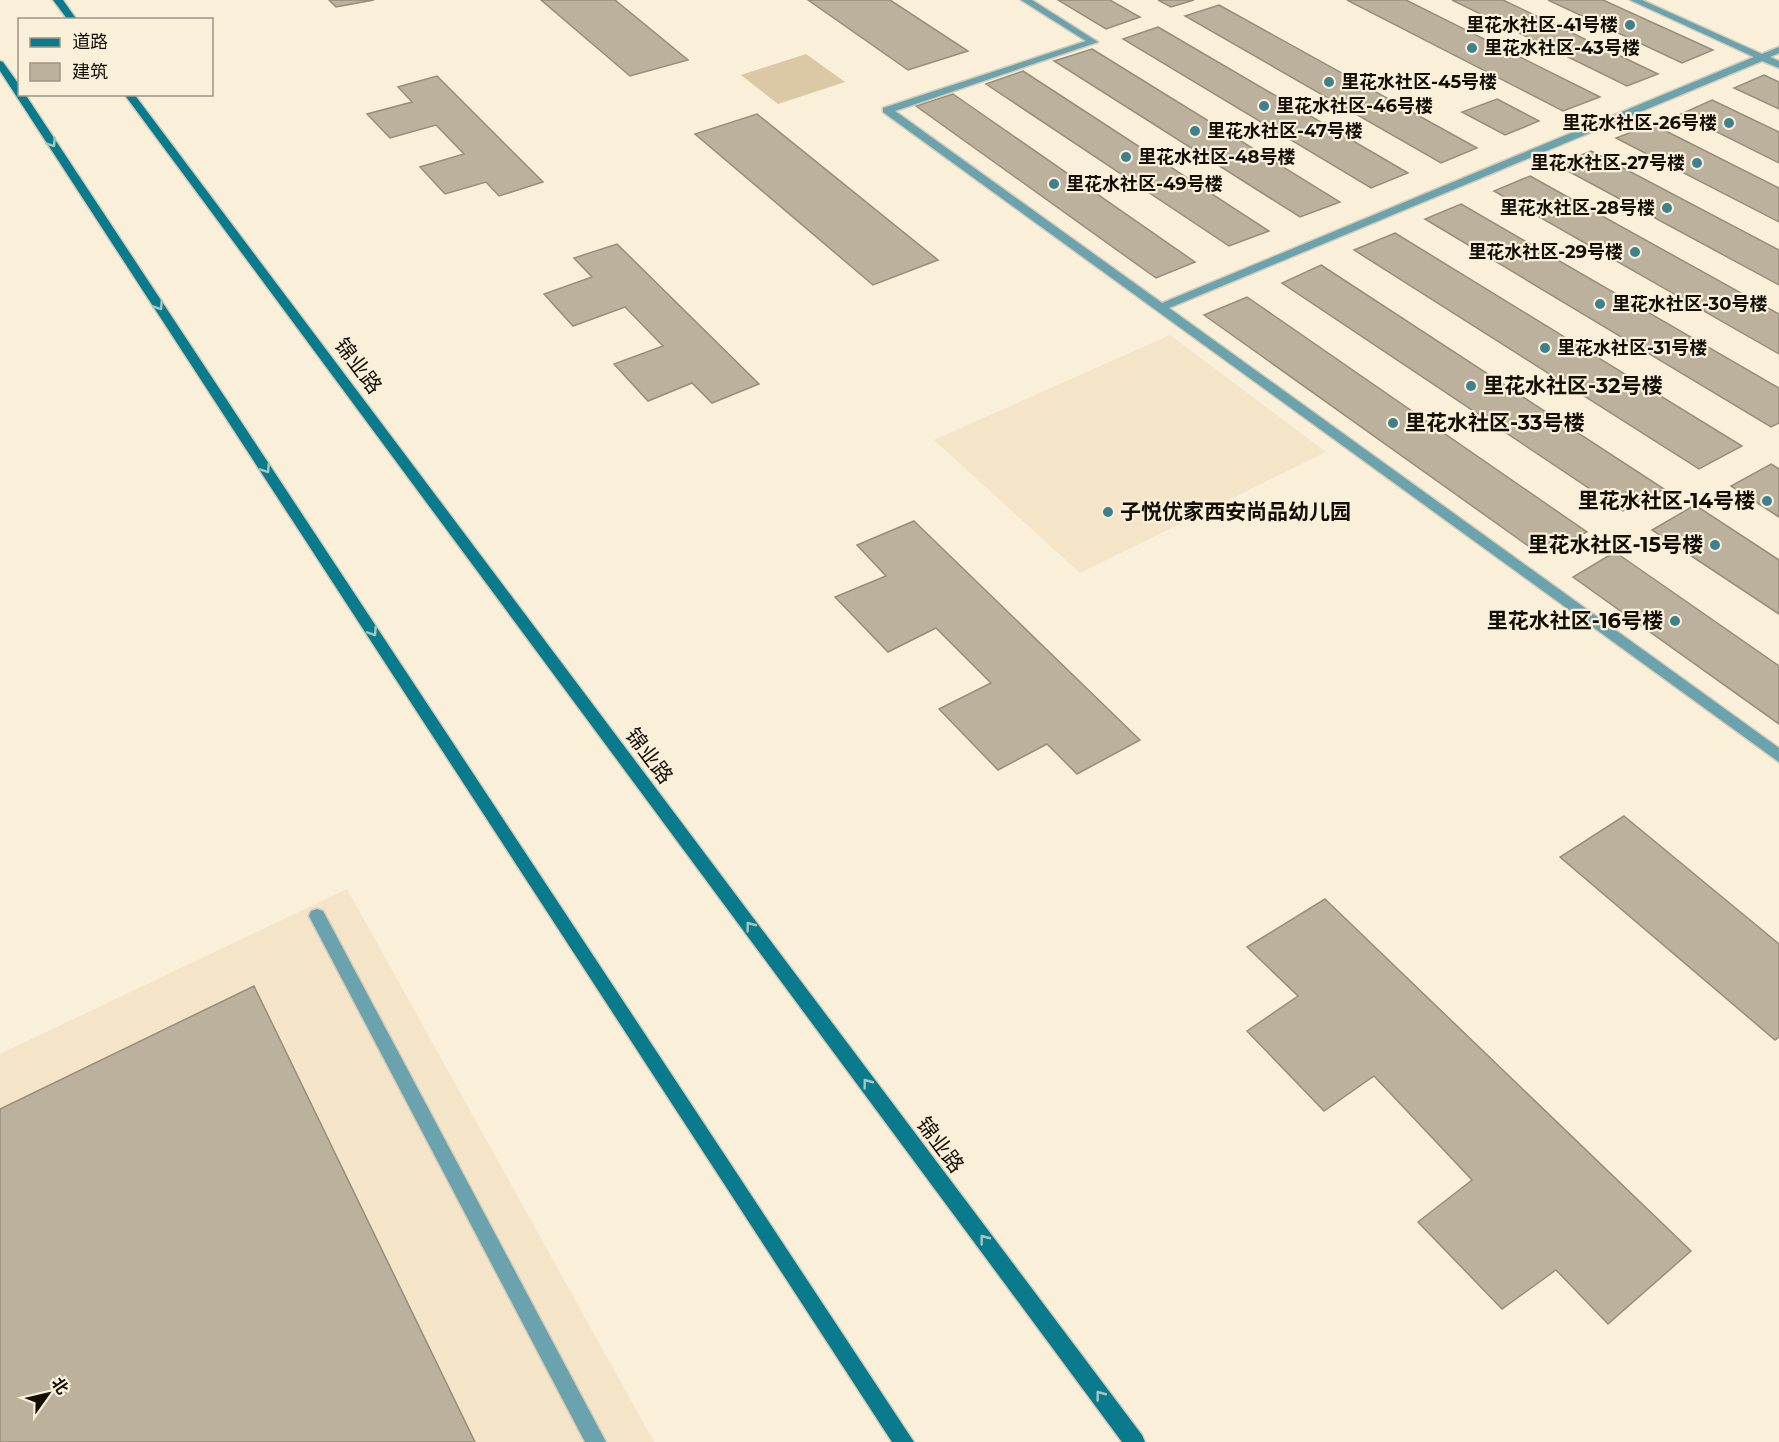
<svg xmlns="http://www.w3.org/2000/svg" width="1779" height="1442" viewBox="0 0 1779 1442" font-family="Montserrat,'Noto Sans SC',sans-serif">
	<rect width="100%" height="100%" fill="#faefd9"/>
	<path fill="#f4e5c8" d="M1170 335 1326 452 1080 573 934 440Z
		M347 889 654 1442H0V1054Z"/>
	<path fill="#dbc8a4" d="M806 54 845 82 778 104 741 75Z"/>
	<path fill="#bbb19c" stroke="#988d79" stroke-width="1.5" d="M329 0H374L336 7Z
		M541 0H615L688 60 630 76Z
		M808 0H890L968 51 908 70Z
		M1058 0H1110L1140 17 1106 29Z
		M1158 0H1194L1171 7Z
		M1347 0H1406L1600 97 1563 111Z
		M1452 0H1503L1658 74 1627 86Z
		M1548 0H1603L1713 50 1682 63Z
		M1219 5 1477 148 1441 163 1185 16Z
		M1158 27 1408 173 1371 188 1123 39Z
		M1092 49 1340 202 1300 217 1054 61Z
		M1023 71 1269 231 1229 246 986 84Z
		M1764 75 1779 82V109L1734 88Z
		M437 76 543 182 499 196 486 182 445 194 420 167 464 154 436 125 390 138 367 114 412 102 398 87Z
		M953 94 1195 262 1156 278 916 106Z
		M1497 99 1539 121 1505 135 1462 112Z
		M1712 100 1779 132V163L1681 114Z
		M757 114 938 260 873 285 695 134Z
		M1652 124 1779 188V222L1616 138Z
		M1591 151 1779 250V285L1557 165Z
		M1530 176 1779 314V354L1494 191Z
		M1461 204 1779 388V423L1771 427 1425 219Z
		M1395 233 1742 446 1699 469 1354 250Z
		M617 244 759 384 712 403 692 383 648 401 614 364 663 346 625 307 573 326 544 294 592 277 574 258Z
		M1321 265 1664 489 1623 511 1282 283Z
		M1247 297 1587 532 1541 555 1204 315Z
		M1771 464 1779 469V517L1731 486Z
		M1695 505 1779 560V614L1652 530Z
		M914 521 1140 740 1077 774 1047 744 998 770 939 709 991 683 936 628 888 652 835 597 886 576 857 545Z
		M1615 552 1779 666V724L1573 577Z
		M1624 816 1779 944V1037L1775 1040 1560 857Z
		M1325 899 1691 1251 1608 1324 1556 1270 1502 1309 1418 1222 1472 1180 1374 1076 1324 1111 1247 1031 1298 996 1247 947Z
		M254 986 475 1442H0V1109Z"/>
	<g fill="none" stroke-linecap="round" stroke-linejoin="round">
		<defs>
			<path id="street" d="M1021 0H1032L1098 42 895 111 1162 303 1754 57 1630 0H1642L1762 54 1779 47V53L1770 57 1779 61V68L1762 61 1169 308 1779 748V762L883 112V108L1086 41Z
				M317 909 323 911 606 1442H585L309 916 311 911Z"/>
			<path id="secondary" d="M53 0H63L77 20H68Z
				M0 61 3 62 20 86V94H25L914 1442H892L0 71Z
				M124 94H134L1142 1435 1145 1442H1122Z"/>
		</defs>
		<use href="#street" stroke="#d5cbb7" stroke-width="3"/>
		<use href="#secondary" stroke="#d5cbb7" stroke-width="3"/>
		<use href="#street" fill="#6aa2ae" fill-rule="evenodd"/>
		<use href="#secondary" fill="#097b8d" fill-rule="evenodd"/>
	</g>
	<defs><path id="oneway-chevron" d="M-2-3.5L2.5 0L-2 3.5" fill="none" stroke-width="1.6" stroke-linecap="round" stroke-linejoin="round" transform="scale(1.5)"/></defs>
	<g stroke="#a6c6be">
		<use href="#oneway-chevron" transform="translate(52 143) rotate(57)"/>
		<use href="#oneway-chevron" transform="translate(159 306) rotate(57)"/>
		<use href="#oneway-chevron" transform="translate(266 469) rotate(57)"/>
		<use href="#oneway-chevron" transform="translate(373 632) rotate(57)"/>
		<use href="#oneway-chevron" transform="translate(750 926) rotate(-127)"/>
		<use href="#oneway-chevron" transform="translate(867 1083) rotate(-127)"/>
		<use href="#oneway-chevron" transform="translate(984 1239) rotate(-127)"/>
		<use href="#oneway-chevron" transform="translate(1100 1395) rotate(-127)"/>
	</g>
	<g fill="#3d818f" stroke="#faefd9" stroke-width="2">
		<circle cx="1630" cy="25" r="6"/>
		<circle cx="1472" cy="48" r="6"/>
		<circle cx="1329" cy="82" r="6"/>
		<circle cx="1264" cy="106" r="6"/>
		<circle cx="1729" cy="123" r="6"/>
		<circle cx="1195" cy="131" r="6"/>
		<circle cx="1126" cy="157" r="6"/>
		<circle cx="1697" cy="163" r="6"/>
		<circle cx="1054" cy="184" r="6"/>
		<circle cx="1667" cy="208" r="6"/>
		<circle cx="1635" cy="252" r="6"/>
		<circle cx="1600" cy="304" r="6"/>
		<circle cx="1545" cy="348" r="6"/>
		<circle cx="1471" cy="386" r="6"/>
		<circle cx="1393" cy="423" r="6"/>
		<circle cx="1767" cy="501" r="6"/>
		<circle cx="1108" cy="512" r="6"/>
		<circle cx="1715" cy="545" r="6"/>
		<circle cx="1675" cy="621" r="6"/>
	</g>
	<g text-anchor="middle" stroke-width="4.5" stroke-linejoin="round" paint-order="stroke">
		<g font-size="18" font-weight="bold" fill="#130f07" stroke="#faefd9" text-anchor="start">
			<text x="1618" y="31" text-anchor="end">里花水社区-41号楼</text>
			<text x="1484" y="54">里花水社区-43号楼</text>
			<text x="1341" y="88">里花水社区-45号楼</text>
			<text x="1276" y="112">里花水社区-46号楼</text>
			<text x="1717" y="129" text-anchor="end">里花水社区-26号楼</text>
			<text x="1207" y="137">里花水社区-47号楼</text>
			<text x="1138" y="163">里花水社区-48号楼</text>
			<text x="1685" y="169" text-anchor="end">里花水社区-27号楼</text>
			<text x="1066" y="190">里花水社区-49号楼</text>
			<text x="1655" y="214" text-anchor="end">里花水社区-28号楼</text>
			<text x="1623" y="258" text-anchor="end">里花水社区-29号楼</text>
			<text x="1612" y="310">里花水社区-30号楼</text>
			<text x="1557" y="354">里花水社区-31号楼</text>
		</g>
		<g font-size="21" fill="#130f07" stroke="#faefd9">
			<text transform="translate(358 366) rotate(53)" y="7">锦业路</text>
			<text transform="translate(649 756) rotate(53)" y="7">锦业路</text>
			<text transform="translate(940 1145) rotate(53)" y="7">锦业路</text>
		</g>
		<g font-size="21" font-weight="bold" fill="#130f07" stroke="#faefd9" text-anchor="start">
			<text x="1483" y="393">里花水社区-32号楼</text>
			<text x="1405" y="430">里花水社区-33号楼</text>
			<text x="1755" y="508" text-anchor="end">里花水社区-14号楼</text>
			<text x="1120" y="519">子悦优家西安尚品幼儿园</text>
			<text x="1703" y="552" text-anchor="end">里花水社区-15号楼</text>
			<text x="1663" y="628" text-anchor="end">里花水社区-16号楼</text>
		</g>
	</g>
	<rect x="18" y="18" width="195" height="78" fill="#faefd9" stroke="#9e9585" stroke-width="1.5"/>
	<rect x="30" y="38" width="30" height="9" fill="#097b8d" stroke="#9e9585" stroke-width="1.5"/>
	<text x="72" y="48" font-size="18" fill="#130f07">道路</text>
	<rect x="30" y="63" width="30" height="18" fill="#bbb19c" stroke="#9e9585" stroke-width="1.5"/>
	<text x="72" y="78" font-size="18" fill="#130f07">建筑</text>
	<g transform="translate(48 1394) rotate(56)" stroke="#faefd9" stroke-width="4.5" paint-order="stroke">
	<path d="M0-4.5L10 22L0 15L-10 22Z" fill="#130f07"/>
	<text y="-9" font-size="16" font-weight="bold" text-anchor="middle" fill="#130f07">北</text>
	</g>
</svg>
